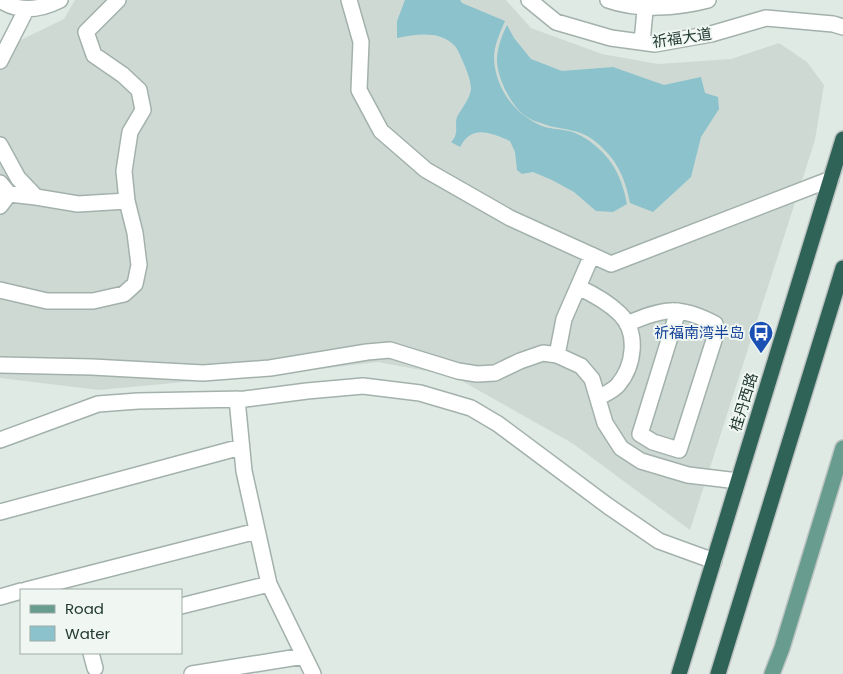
<svg xmlns="http://www.w3.org/2000/svg" width="843" height="674" viewBox="0 0 843 674" font-family="Poppins,'Noto Sans SC',sans-serif">
	<rect width="100%" height="100%" fill="#e0eae5"/>
	<path fill="#ced9d4" d="M75 0H506L531 28 602 54 658 64 731 59 779 43 807 62 824 85 815 140 690 530 572 443 453 376 378 362 302 371 99 390 0 378V50L64 19Z"/>
	<path fill="#8bc2cc" d="M405 0H460L462 3 505 21C500 33 494 45 494 58 495 88 515 115 542 126 550 129 559 129 568 131 575 132 586 138 592 143 613 159 622 178 627 204L613 212 596 211 574 192 552 180 533 172 522 174 517 170 515 152 510 141C491 133 472 124 460 147L451 142C460 133 454 125 457 117 461 109 470 99 471 89 471 81 467 71 464 64 461 58 459 51 455 46 440 30 417 34 397 38V21Z
		M507 25 514 38 531 59 562 71 613 67 664 85 701 77 705 93 718 97 719 109 701 137 691 177 653 212 630 203C625 176 615 156 592 139 577 128 558 130 541 123 537 122 531 120 527 117 511 107 496 76 497 58 498 46 502 35 507 25Z"/>
	<g fill="none" stroke-linecap="round" stroke-linejoin="round">
		<defs>
			<path id="minor" d="M0 0C19 13 40 10 60 0
				M349 0 361 42 359 90 381 131 426 170 510 218 611 264 831 179
				M529 0 556 22 611 38 655 44 711 34 766 18 833 24 843 27
				M608 0C639 11 677 8 708 0
				M642 42 646 0
				M0 61 26 10
				M0 145 18 178 36 197
				M0 183 9 194 36 197 78 204 127 201
				M0 206 9 194
				M578 287C593 294 608 302 620 314 639 333 634 366 618 385 613 391 604 394 598 398
				M0 290 47 301H93L124 294 135 284 139 265 135 233 127 201 124 171 130 132 143 110 139 90 123 75 94 55 86 32 118 0
				M627 324C663 308 679 305 715 324V337L679 450 653 442 640 434 678 311
				M557 355 564 319 592 255
				M0 365 92 367 203 373 270 368 367 352 390 350 458 371 477 374 495 373 520 361 543 353 557 355 581 366 592 379 605 423 621 448 641 461 688 475 738 481
				M237 399 244 471 269 584 313 674
				M0 440 98 404 138 401 245 399 307 391 363 386 420 393 471 408 498 424 608 506 659 541 714 561
				M0 512 241 447
				M26 590 257 531
				M0 597 21 591
				M181 606 269 584
				M91 653 95 668
				M192 674 304 656"/>
			<path id="major" d="M772 674 782 648 843 448"/>
			<path id="highway" d="M679 674 843 139
				M718 674 843 268"/>
		</defs>
		<use href="#minor" stroke="#a3b1ac" stroke-width="18"/>
		<use href="#major" stroke="#bdc4c2" stroke-width="18"/>
		<use href="#highway" stroke="#bdc4c2" stroke-width="18"/>
		<use href="#minor" stroke="#fff" stroke-width="15"/>
		<use href="#major" stroke="#679c8f" stroke-width="15"/>
		<use href="#highway" stroke="#306358" stroke-width="15"/>
	</g>
	<defs>
		<symbol id="bus-pin" viewBox="-11 -11 22 30"><path d="M0 17L-7.5 6A9.5 9.5 0 1 1 7.5 6Z" fill="#1a4fb4" stroke="#f0f7f3"/><path d="M-5-6H5V4H4V6H2V4H-2V6H-4V4H-5ZM-3.5-4V0h7V-4ZM-3.5 1.2v1.5H-2V1.2ZM2 1.2v1.5H3.5V1.2Z" fill="#fff"/></symbol>
	</defs>
	<g fill-rule="evenodd">
		<use href="#bus-pin" x="747" y="319" width="28" height="38"/>
	</g>
	<g text-anchor="middle" stroke-width="4" stroke-linejoin="round" paint-order="stroke">
		<g font-size="15" fill="#223932" stroke="#f0f7f3">
			<text transform="translate(682 38) rotate(-8)" y="5">祈福大道</text>
			<text transform="translate(744 402) rotate(-73)" y="5">桂丹西路</text>
		</g>
		<g font-size="15" fill="#164399" stroke="#f0f7f3" text-anchor="end">
			<text x="744" y="338">祈福南湾半岛</text>
		</g>
	</g>
	<rect x="20" y="589" width="162" height="65" fill="#f0f7f3" stroke="#9eaba6"/>
	<rect x="30" y="605" width="25" height="8" fill="#679c8f" stroke="#9eaba6"/>
	<text x="65" y="614" font-size="15" fill="#223932">Road</text>
	<rect x="30" y="626" width="25" height="15" fill="#8bc2cc" stroke="#9eaba6"/>
	<text x="65" y="639" font-size="15" fill="#223932">Water</text>
</svg>
